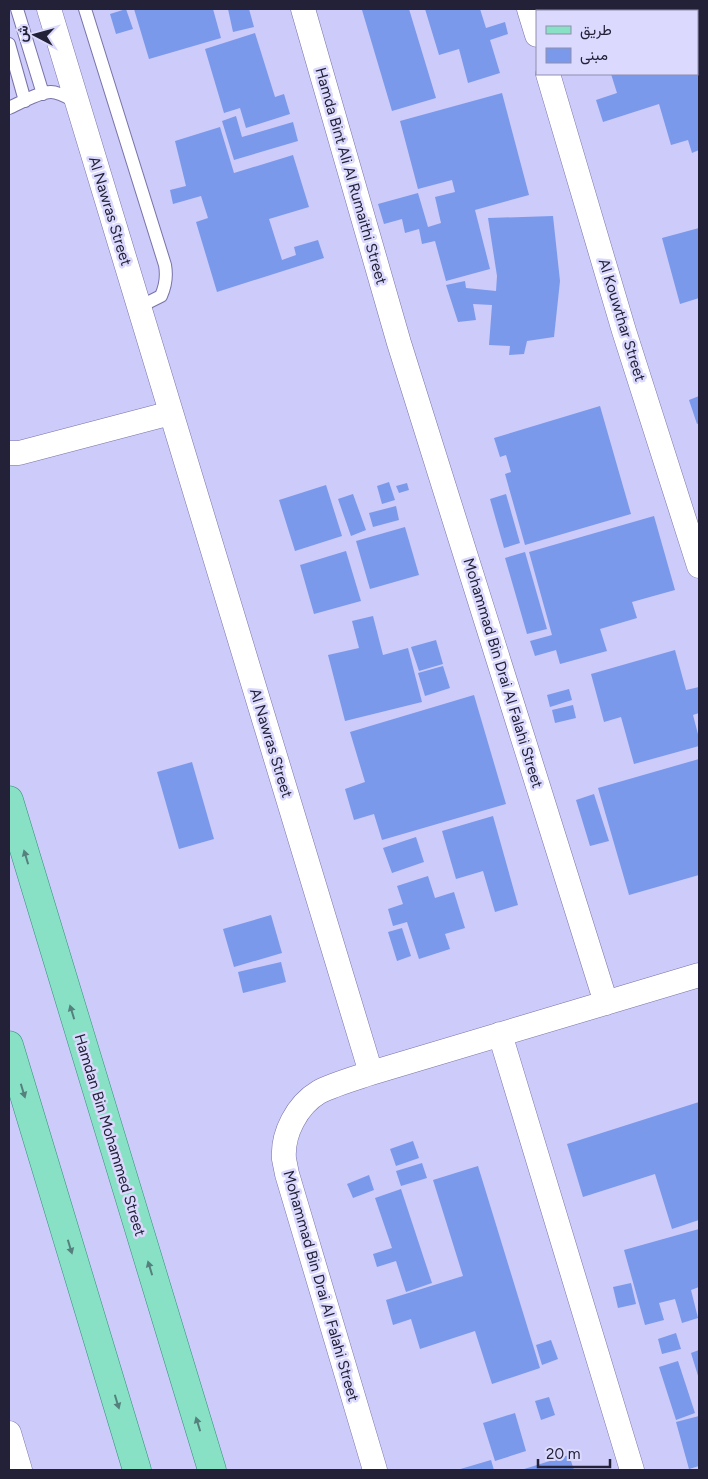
<svg xmlns="http://www.w3.org/2000/svg" width="708" height="1479" viewBox="0 0 708 1479" font-family="Figtree,Vazirmatn,sans-serif">
	<rect width="100%" height="100%" fill="#cdcbf9"/>
	<path fill="#7a99eb" d="M126 9 133 29 116 34 110 14Z
		M134 9H213L221 38 149 59Z
		M228 9H249L254 27 233 32Z
		M365 9H409L436 98 392 111 362 10Z
		M425 9H480L486 28 505 22 508 34 490 40 500 73 468 83 459 49 439 55Z
		M594 9H699V19L697 20V11H595Z
		M699 30V150L692 153 688 140 671 145 659 104 603 122 596 100 617 93 611 74H697V31Z
		M255 33 275 97 284 94 290 114 246 128 240 108 224 113 205 49Z
		M502 93 529 195 475 210 490 269 446 281 435 241 422 244 419 229 405 233 402 219 384 224 378 204 418 193 428 227 441 223 435 197 455 192 452 180 418 189 400 121Z
		M236 116 242 137 293 122 298 141 234 160 222 121Z
		M220 127 234 173 293 155 309 207 269 219 282 260 296 255 294 247 318 240 324 258 217 292 196 222 208 218 201 196 173 204 170 190 186 186 175 141Z
		M553 216 560 281 554 337 527 341 524 354 509 355 510 346 489 345 492 305 473 304 476 320 458 322 446 285 465 281 466 288 496 291 497 276 488 218Z
		M699 228V298L680 304 662 238Z
		M699 396V423L697 424 689 400Z
		M600 406 631 514 525 545 505 474 511 472 506 455 500 457 494 438Z
		M389 482 395 500 382 504 377 486Z
		M407 483 409 490 399 493 396 486Z
		M326 485 342 536 295 551 279 500Z
		M353 494 366 530 351 536 338 499Z
		M506 494 520 543 504 548 490 499Z
		M396 506 399 520 373 527 369 513Z
		M654 516 675 590 632 602 637 618 600 629 607 651 560 664 556 650 535 656 530 641 552 635 529 552Z
		M405 527 419 575 370 589 356 541Z
		M346 551 361 601 314 614 300 565Z
		M525 552 547 629 527 634 505 558Z
		M373 616 383 655 408 648 422 702 345 721 328 655 359 648 352 621Z
		M436 640 443 664 419 671 411 647Z
		M675 650 686 690 699 687V713L693 715 699 738V746L634 764 621 717 604 722 591 674Z
		M443 666 450 688 425 696 418 673Z
		M569 689 572 700 550 707 547 695Z
		M474 695 506 804 382 840 374 814 354 820 345 789 365 782 350 732Z
		M573 705 576 718 555 723 552 710Z
		M699 759V875L629 895 598 788Z
		M192 762 214 839 179 849 157 772Z
		M594 794 609 841 590 846 576 800Z
		M493 816 518 905 495 912 483 871 456 879 442 831Z
		M416 837 424 862 392 873 383 848Z
		M428 876 435 898 454 892 465 928 445 934 450 949 419 959 407 922 393 926 388 909 403 904 397 886Z
		M271 915 282 953 234 967 223 929Z
		M402 928 411 956 397 961 388 932Z
		M281 962 286 982 243 993 238 972Z
		M699 1102V1220L672 1229 655 1174 583 1197 567 1144Z
		M413 1141 419 1158 396 1166 390 1149Z
		M422 1163 427 1178 401 1186 396 1171Z
		M478 1166 540 1368 492 1384 475 1331 420 1349 411 1319 393 1325 386 1300 463 1276 433 1180Z
		M369 1175 374 1190 353 1198 347 1184Z
		M401 1189 432 1283 406 1292 396 1261 377 1267 373 1254 392 1248 375 1198Z
		M699 1229V1287L691 1290 698 1318 682 1323 675 1299 659 1303 664 1320 645 1325 624 1250Z
		M631 1283 636 1304 618 1308 613 1287Z
		M676 1333 681 1349 662 1354 658 1339Z
		M551 1340 558 1359 542 1365 536 1345Z
		M699 1350V1379L691 1353Z
		M678 1361 695 1413 676 1420 659 1367Z
		M549 1397 555 1415 541 1420 535 1401Z
		M515 1413 526 1451 495 1461 483 1423Z
		M699 1416V1466L689 1469 676 1422Z
		M569 1455 574 1470H521Z
		M491 1460 494 1470H457Z"/>
	<g fill="none" stroke-linecap="round" stroke-linejoin="round">
		<defs>
			<path id="lane" d="M17 9 43 94
				M85 9 165 265C167 276 166 285 161 296L139 307
				M9 44 25 101
				M9 108C20 103 39 92 51 92 60 92 70 99 78 103"/>
			<path id="street" d="M49 9 371 1073
				M303 9 399 343 606 1003
				M529 9 537 35
				M548 74 624 331 699 566
				M9 453H19L171 413
				M500 1034 632 1470
				M9 1433 20 1470
				M375 1470 287 1174C286 1169 285 1164 284 1159 282 1134 297 1105 319 1092 332 1085 356 1078 371 1073L699 975"/>
			<path id="primary" d="M9 800 212 1470
				M9 1045 137 1470"/>
		</defs>
		<use href="#lane" stroke="#7873a8" stroke-width="14"/>
		<use href="#street" stroke="#7873a8" stroke-width="25"/>
		<use href="#primary" stroke="#31907b" stroke-width="29"/>
		<use href="#lane" stroke="#fff" stroke-width="12"/>
		<use href="#street" stroke="#fff" stroke-width="24"/>
		<use href="#primary" stroke="#88e0c5" stroke-width="28"/>
	</g>
	<defs><path id="oneway-solid" d="M-6-.8H1V-3.2L6.5 0L1 3.2V.8H-6Z" transform="scale(1.25)"/></defs>
	<g fill="#56807e">
		<use href="#oneway-solid" transform="translate(26 857) rotate(-107)"/>
		<use href="#oneway-solid" transform="translate(72 1012) rotate(-107)"/>
		<use href="#oneway-solid" transform="translate(23 1091) rotate(73)"/>
		<use href="#oneway-solid" transform="translate(70 1247) rotate(73)"/>
		<use href="#oneway-solid" transform="translate(150 1268) rotate(-107)"/>
		<use href="#oneway-solid" transform="translate(117 1402) rotate(73)"/>
		<use href="#oneway-solid" transform="translate(198 1424) rotate(-107)"/>
	</g>
	<g text-anchor="middle" stroke-width="5" stroke-linejoin="round" paint-order="stroke">
		<g font-size="15" fill="#232137" stroke="#dbd9fd">
			<text transform="translate(351 176) rotate(74)" y="5">Hamda Bint Ali Al Rumaithi Street</text>
			<text transform="translate(110 211) rotate(73)" y="5">Al Nawras Street</text>
			<text transform="translate(622 320) rotate(73)" y="5">Al Kouwthar Street</text>
			<text transform="translate(503 673) rotate(73)" y="5">Mohammad Bin Drai Al Falahi Street</text>
			<text transform="translate(271 743) rotate(73)" y="5">Al Nawras Street</text>
			<text transform="translate(110 1135) rotate(73)" y="5">Hamdan Bin Mohammed Street</text>
			<text transform="translate(321 1286) rotate(74)" y="5">Mohammad Bin Drai Al Falahi Street</text>
		</g>
	</g>
	<rect width="708" height="1479" fill="none" stroke="#232137" stroke-width="20"/>
	<rect x="536" y="10" width="162" height="65" fill="#dbd9fd" stroke="#918fae"/>
	<rect x="546" y="26" width="25" height="8" fill="#88e0c5" stroke="#918fae"/>
	<text x="580" y="35" font-size="15" fill="#232137">طريق</text>
	<rect x="546" y="48" width="25" height="15" fill="#7a99eb" stroke="#918fae"/>
	<text x="580" y="60" font-size="15" fill="#232137">مبنى</text>
	<g transform="translate(35 35) rotate(276)" stroke="#dbd9fd" stroke-width="4" paint-order="stroke">
	<path d="M0-4L9 19L0 12L-9 19Z" fill="#232137"/>
	<text y="-8" font-size="14" font-weight="bold" text-anchor="middle" fill="#232137">ش</text>
	</g>
	<path d="M538 1459v8h72v-8" fill="none" stroke="#232137" stroke-width="2.5"/>
	<text x="546" y="1459" font-size="15" fill="#232137" stroke="#dbd9fd" stroke-width="4" paint-order="stroke">20 m</text>
</svg>
